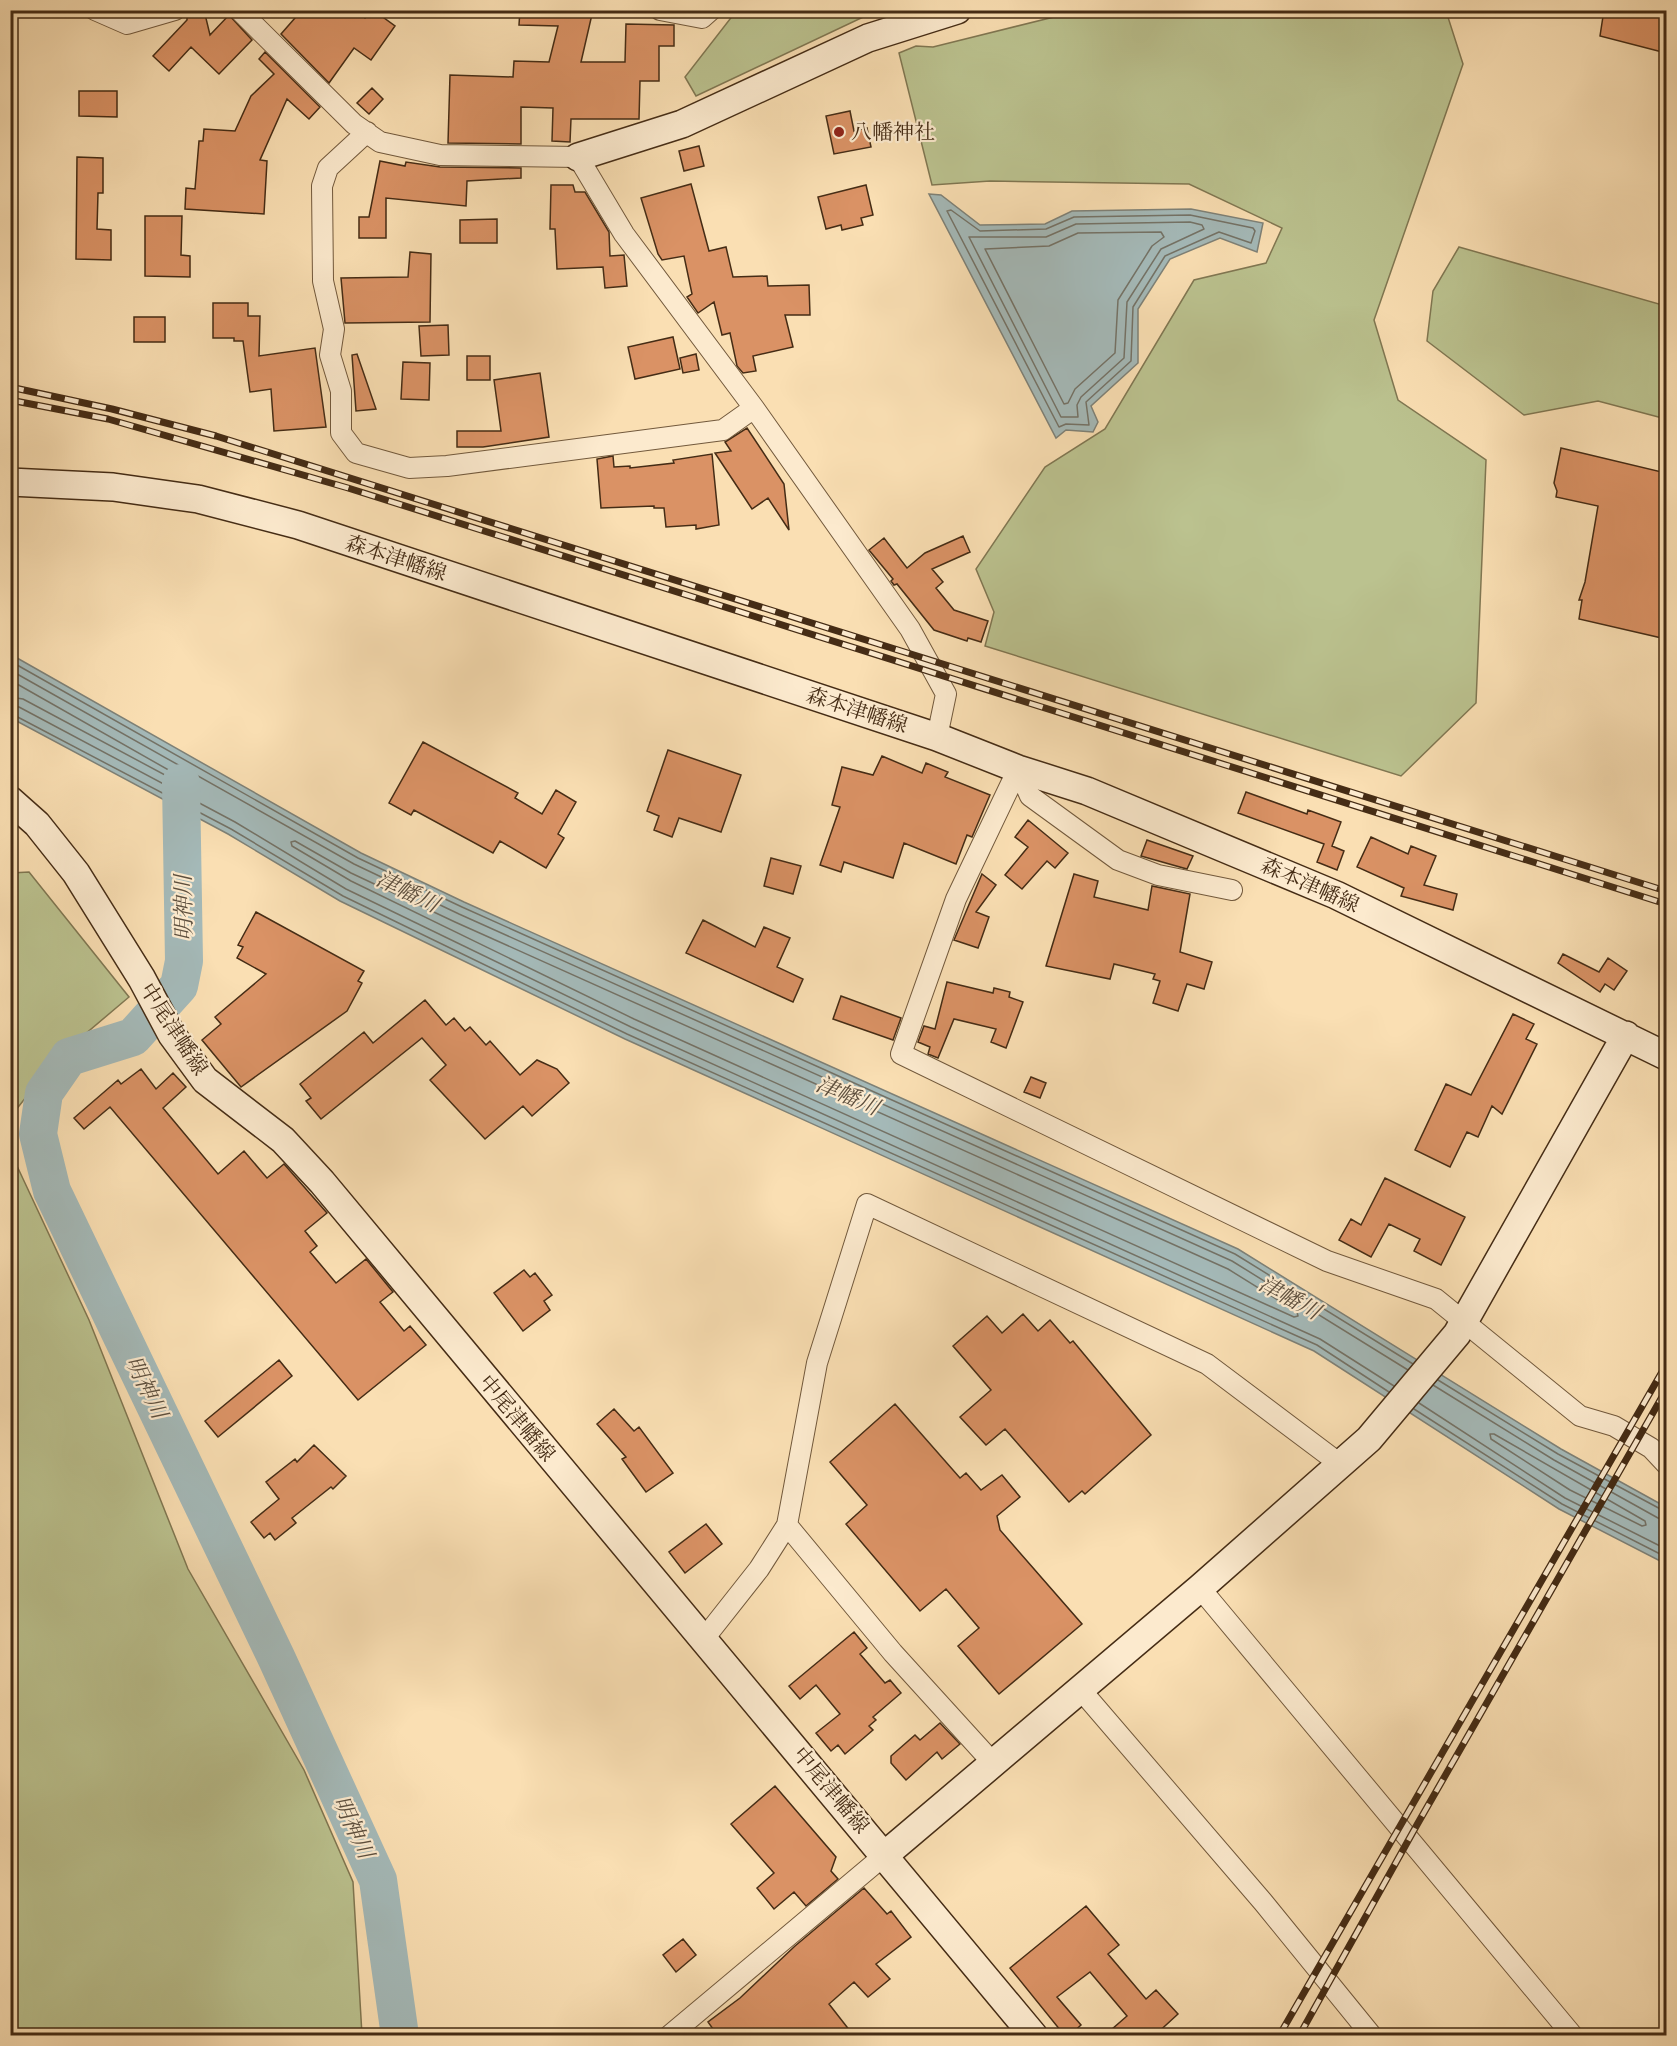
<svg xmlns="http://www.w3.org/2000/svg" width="1677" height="2046" viewBox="0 0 1677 2046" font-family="'Libre Bodoni','Noto Serif JP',serif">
	<rect width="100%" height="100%" fill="#fadfb3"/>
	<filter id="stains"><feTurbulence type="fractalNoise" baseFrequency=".00333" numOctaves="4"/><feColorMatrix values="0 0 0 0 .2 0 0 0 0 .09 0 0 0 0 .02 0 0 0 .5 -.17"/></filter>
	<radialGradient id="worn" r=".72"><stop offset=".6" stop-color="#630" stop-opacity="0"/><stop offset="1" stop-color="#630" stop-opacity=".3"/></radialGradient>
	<path fill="#bbc28f" stroke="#807752" stroke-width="1.5" d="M737 10H876V11L696 96 685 77Z
		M1078 11H1446L1463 64 1374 320 1398 400 1486 460 1476 703 1401 776 985 646 994 612 976 569 1045 467 1105 429 1194 280 1266 263 1282 228 1189 184 990 181 932 185 899 53 916 46 933 47Z
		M1459 247 1666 306V419L1598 401 1524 415 1427 341 1433 291Z
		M29 872 129 997 58 1057 11 1116V873Z
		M10 1151 89 1320 188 1569 304 1770 353 1882 362 2035H11Z"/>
	<path fill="#a4b9b8" stroke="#7e8177" stroke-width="1.5" d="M929 194 941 195 980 225 1045 224 1072 211 1191 209 1263 223 1257 252 1220 238 1170 259 1138 309V363L1091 406 1098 422 1093 432 1066 430 1056 438Z
		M10 654 361 853 464 902 1238 1249 1561 1449 1666 1507V1564L1559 1509 1314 1351 625 1039 340 901 228 834 11 718Z"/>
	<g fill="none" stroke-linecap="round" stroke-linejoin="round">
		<path stroke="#747266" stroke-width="1.5" d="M947 211 951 210 980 231 1046 229 1074 217 1190 215 1253 228 1255 231 1251 243 1219 232 1165 256 1133 307 1131 361 1086 402 1089 425 1066 424 1059 427Z
			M1190 222 1202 225 1204 229 1161 249 1127 302 1124 358 1081 397 1077 405 1078 417H1061L969 237H1046L1076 224Z
			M1161 232 1164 237 1152 246 1118 300 1115 353 1075 389 1068 403 1064 404 985 249 1049 246 1078 233Z
			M10 661 358 858 462 907 1235 1254 1413 1364
			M10 670 354 864 459 914 1232 1261 1408 1370
			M10 680 195 785 197 789 193 790 23 699 10 697
			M10 706 19 707 235 822 346 889 631 1027 1320 1339 1394 1386
			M10 713 231 829 343 896 627 1034 1317 1345 1389 1392
			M295 841 351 873 455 922 1228 1269 1297 1312 1298 1316 1294 1317 634 1019 351 881 292 846 291 842Z
			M1438 1380 1558 1454 1666 1512
			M1433 1385 1554 1460 1658 1518 1666 1520
			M1419 1403 1565 1498 1666 1549
			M1414 1409 1562 1504 1666 1557
			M1494 1434 1645 1521 1646 1525 1642 1526 1570 1490 1491 1439 1490 1434Z"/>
		<path stroke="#a4b9b8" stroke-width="38" d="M181 783 184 961 179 986 133 1037 69 1057 44 1093 38 1134 52 1191 276 1657 378 1880 400 2036"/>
	</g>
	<path fill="#da9265" stroke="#452c15" stroke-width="1.5" d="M187 10H204L210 35 229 15 252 40 219 74 191 47 169 71 153 56 187 20Z
		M302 10H354L365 18 373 10 395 26 371 60 354 48 329 83 281 34Z
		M520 10H593L581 62H625L626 24 674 25V46H659V81H640L639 119H571L570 142 552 141 553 108 521 107V144L448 143 450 75 513 77 514 61 549 62 558 26 519 25Z
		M1604 10H1666V53L1600 36Z
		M265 52 320 107 309 119 287 99 260 160 267 161 264 214 185 209 186 188 195 189 199 141H203L204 129 235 131 251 96 274 74 259 59Z
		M372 88 383 99 369 114 357 103Z
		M79 91H117V117L79 116Z
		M850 111 854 131 867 128 871 147 834 154 826 116Z
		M699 146 704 166 684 171 679 151Z
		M77 157 103 158V193H98L97 229 111 230V260L76 259Z
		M380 161 405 166 406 162 440 167 521 168V178L467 181 466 206 386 198V238H359V217H369Z
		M691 184 709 251 726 247 733 277 767 276 768 286 809 285 810 315H785L793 347 753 356 756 371 743 373 737 366 730 333 722 335 714 302 698 313 687 297 692 294 684 256 662 260 658 254 641 198Z
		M551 185H573L575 192H585L609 232 610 256 624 255 627 286 605 288 603 267 557 269 555 229H550Z
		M866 185 873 215 861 218 863 225 842 230 841 225 826 229 818 197Z
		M145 216H182L181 255 190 256V277L145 276Z
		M497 219V243H460V220Z
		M410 252 431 254 430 322 345 323 341 278 408 277Z
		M213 303H248V316H260L259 356 315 348 326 427 274 431 271 389 250 392 243 341H234V338H213Z
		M134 317H165V342H134Z
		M448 325 449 355 421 356 419 326Z
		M673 337 680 369 635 379 628 347Z
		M357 354 376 409 356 411 352 355Z
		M696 354 699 370 683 373 680 358Z
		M467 356H490V380H467Z
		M403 362 430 363 429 400 401 399Z
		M540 373 549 437 483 447H457V431H501L494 380Z
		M747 428 784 484 789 530 768 498 752 509 715 453 731 451 725 442Z
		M1561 448 1666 473V639L1579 619 1582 600H1579L1585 582 1598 506 1556 497 1557 491 1554 483Z
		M712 454 719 525 696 529V525L666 527 664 508H654V506L601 508 597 459 613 456 614 467 630 466V468L674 463 673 460Z
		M963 536 970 552 932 569 943 582 936 588 954 610 988 621 981 642 968 638 967 641 934 630 897 584 894 585 891 581 893 579 869 550 884 538 907 568 925 553Z
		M423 742 518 793 515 798 542 814 556 790 576 802 558 834 564 838 546 868 500 841 493 853 414 810 411 815 389 803Z
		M668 750 741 775 721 832 679 818 672 837 654 830 659 816 647 811Z
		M882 756 922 773 926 763 948 772 945 777 990 795 972 837 967 835 956 864 904 843 893 878 844 862 841 872 820 865 840 807 832 805 842 767 873 775Z
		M1246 792 1307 814 1308 810 1341 822 1332 846 1344 851 1337 870 1317 862 1324 844 1238 813Z
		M1028 820 1068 853 1055 868 1047 861 1022 889 1005 875 1028 847 1015 837Z
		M1371 837 1408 854 1411 846 1436 856 1424 885 1457 894 1453 910 1401 896 1404 888 1357 867Z
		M1147 840 1193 856 1187 869 1141 856Z
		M771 858 801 866 793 894 764 886Z
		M982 874 996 885 976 912 989 917 978 948 954 940Z
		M1074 874 1098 881 1094 897 1148 910 1152 886 1190 894 1180 952 1212 962 1204 989 1187 984 1178 1011 1153 1003 1160 981 1153 979 1155 974 1114 964 1110 979 1046 966Z
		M256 912 364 971 358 981 362 983 347 1011 241 1087 202 1040 221 1024 215 1017 266 974 237 958 243 947 238 945Z
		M703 920 755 947 764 927 790 938 777 967 803 979 793 1002 686 953Z
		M1563 954 1599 972 1608 958 1627 971 1614 990 1605 984 1600 992 1558 963Z
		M947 982 993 993 994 988 1010 992 1009 997 1023 1002 1006 1048 991 1042 996 1029 954 1019 938 1058 928 1054 930 1047 918 1042 924 1026 935 1029Z
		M841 996 901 1018 893 1040 833 1019Z
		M425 1000 446 1025 454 1018 465 1031 470 1027 486 1045 490 1041 520 1075 537 1060 557 1069 569 1083 532 1116 523 1106 485 1139 430 1080 446 1065 422 1038 321 1119 306 1101 311 1098 300 1084 364 1032 373 1043Z
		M1513 1014 1534 1024 1526 1039 1537 1044 1502 1114 1492 1106 1478 1137 1467 1132 1450 1167 1415 1150 1446 1084 1471 1095Z
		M141 1069 156 1089 173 1073 186 1087 163 1108 218 1174 244 1151 267 1178 284 1164 327 1213 305 1231 317 1246 310 1252 336 1283 366 1259 393 1292 380 1302 404 1331 410 1326 426 1345 358 1400 110 1107 84 1129 74 1118 118 1080 121 1084Z
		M1031 1077 1046 1083 1040 1098 1024 1092Z
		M1385 1178 1465 1217 1441 1265 1414 1251 1420 1239 1389 1224 1371 1257 1339 1240 1351 1219 1361 1225Z
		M524 1270 530 1277 535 1273 552 1295 544 1301 550 1310 523 1331 494 1293Z
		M1023 1314 1038 1331 1050 1320 1070 1343 1073 1341 1151 1435 1085 1494 1082 1491 1069 1502 1005 1429 986 1445 960 1417 991 1390 953 1346 987 1316 1002 1333Z
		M279 1360 292 1376 218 1437 205 1421Z
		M895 1404 960 1478 966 1473 981 1490 1002 1475 1020 1497 997 1516 1000 1530 1082 1624 999 1694 958 1646 979 1628 946 1589 920 1611 846 1524 867 1505 830 1462Z
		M614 1409 634 1431 639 1427 673 1473 646 1492 622 1459 626 1457 597 1424Z
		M314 1445 346 1476 333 1489 331 1487 292 1518 296 1523 275 1540 270 1533 264 1538 251 1522 279 1499 266 1482 295 1459 297 1462Z
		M706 1524 722 1544 685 1573 669 1552Z
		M854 1632 867 1648 860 1654 885 1683 890 1680 901 1693 873 1717 876 1720 869 1726 873 1730 845 1754 838 1745 831 1751 816 1733 840 1714 816 1685 800 1699 789 1686Z
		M940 1723 960 1744 942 1759 937 1752 906 1780 891 1763V1756L915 1735 920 1740Z
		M775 1786 836 1857 831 1871 838 1879 806 1906 794 1892 774 1909 757 1888 774 1873 731 1824Z
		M864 1888 887 1914 891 1911 911 1937 876 1964 890 1979 868 1997 854 1982 829 2004 854 2036H718L708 2022 740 1998 795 1946Z
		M1086 1906 1119 1945 1108 1954 1146 1999 1156 1990 1178 2014 1154 2036H1104L1127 2016 1090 1972 1057 1997 1081 2025 1069 2036H1065L1010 1968Z
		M683 1939 696 1955 676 1972 663 1955Z"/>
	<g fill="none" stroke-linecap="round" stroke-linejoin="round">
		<defs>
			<path id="street" d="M95 10 127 24 175 10
				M239 10 354 124 380 142 440 155 578 157 624 234 754 408 910 629 946 694 937 737
				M660 10 702 18 711 10
				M367 132 328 168 322 186 323 281 334 329 330 355 341 391V433L356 453 409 468 447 466 723 430 754 408
				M1018 769 956 899 901 1054 1327 1261 1436 1299 1580 1416 1614 1426 1651 1448 1666 1464
				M1018 769 1030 796 1118 860 1158 875 1232 890
				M787 1525 893 1653 993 1763
				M1200 1588 1573 2036
				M703 1640 759 1569 787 1525 817 1363 867 1204 1207 1364 1340 1464
				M1080 1689 1263 1902 1372 2036
				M669 2036 886 1854"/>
			<path id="secondary" d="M578 157 682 124 868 38 957 10
				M10 482 113 487 198 499 298 525 937 737 1018 769 1087 791 1336 895 1666 1056
				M10 800 37 824 76 873 142 979 172 1035 205 1080 283 1140 322 1182 1034 2036
				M886 1854 1200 1588 1369 1439 1457 1334 1626 1035"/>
		</defs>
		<use href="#street" stroke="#72593c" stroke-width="22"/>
		<use href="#secondary" stroke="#452c15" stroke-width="30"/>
		<use href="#street" stroke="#fceace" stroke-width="20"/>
		<use href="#secondary" stroke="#fceace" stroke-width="27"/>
		<defs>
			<path id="rail" d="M10 387 112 409 216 436 1666 891
				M10 400 108 419 348 488 1666 904
				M1279 2036 1666 1365
				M1299 2036 1418 1823 1666 1390"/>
		</defs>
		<use href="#rail" stroke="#452c15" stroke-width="7"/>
		<use href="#rail" stroke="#fceace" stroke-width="4.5" stroke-dasharray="14" stroke-linecap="butt"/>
	</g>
	<circle fill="#8f2418" stroke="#fceace" stroke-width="2" cx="839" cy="132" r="6"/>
	<g text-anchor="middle" stroke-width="4.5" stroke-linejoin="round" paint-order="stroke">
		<g font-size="21" fill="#452c15" stroke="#fceace" text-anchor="start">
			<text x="851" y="139">八幡神社</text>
		</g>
		<g font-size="21" fill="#452c15" stroke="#fceace">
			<text transform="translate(396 558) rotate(18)" y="7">森本津幡線</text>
			<text transform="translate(857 710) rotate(18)" y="7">森本津幡線</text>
			<text transform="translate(1310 885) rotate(24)" y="7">森本津幡線</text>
			<text transform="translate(174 1029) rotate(57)" y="7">中尾津幡線</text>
			<text transform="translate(517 1418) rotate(50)" y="7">中尾津幡線</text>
			<text transform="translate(831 1790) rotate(50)" y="7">中尾津幡線</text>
		</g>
		<g font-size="22" font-style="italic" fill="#5d4f3e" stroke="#fceace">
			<text transform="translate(408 891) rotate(26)" y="8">津幡川</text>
			<text transform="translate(183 908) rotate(-91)" y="8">明神川</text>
			<text transform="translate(848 1095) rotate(23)" y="8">津幡川</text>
			<text transform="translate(1290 1297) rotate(29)" y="8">津幡川</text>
			<text transform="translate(147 1387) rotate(64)" y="8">明神川</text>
			<text transform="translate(354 1827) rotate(65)" y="8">明神川</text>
		</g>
	</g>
	<rect width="1677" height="2046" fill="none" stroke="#fadfb3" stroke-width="36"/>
	<rect x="12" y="12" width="1653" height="2022" fill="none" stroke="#452c15" stroke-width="3"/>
	<rect x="18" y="18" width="1641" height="2010" fill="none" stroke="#452c15" stroke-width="1.5"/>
	<rect width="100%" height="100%" filter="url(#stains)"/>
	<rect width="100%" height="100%" fill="url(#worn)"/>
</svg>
